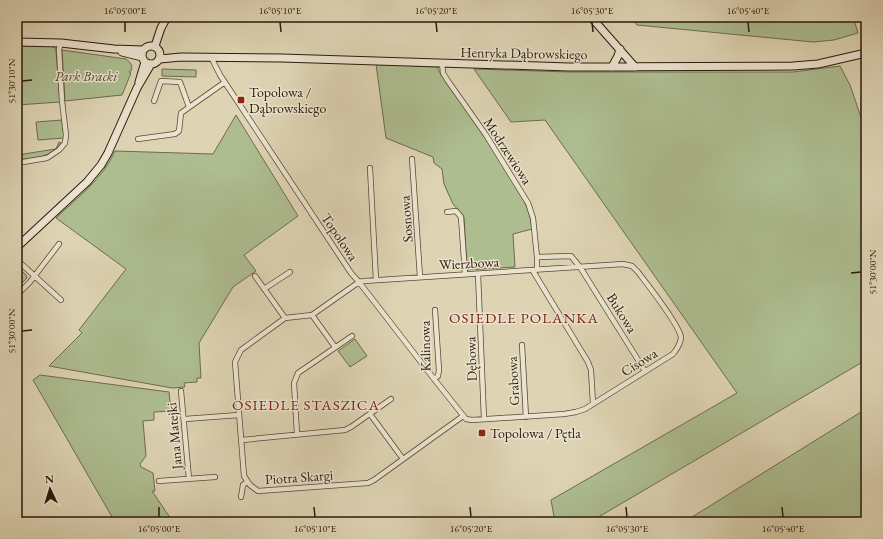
<svg xmlns="http://www.w3.org/2000/svg" width="883" height="539" viewBox="0 0 883 539" font-family="'EB Garamond',serif">
	<rect width="100%" height="100%" fill="#ded4b4"/>
	<filter id="stains"><feTurbulence type="fractalNoise" baseFrequency=".005" numOctaves="4"/><feColorMatrix values="0 0 0 0 .2 0 0 0 0 .09 0 0 0 0 .02 0 0 0 .5 -.17"/></filter>
	<radialGradient id="worn" r=".72"><stop offset=".6" stop-color="#630" stop-opacity="0"/><stop offset="1" stop-color="#630" stop-opacity=".3"/></radialGradient>
	<path fill="#adbd90" stroke="#6c6b4e" d="M630 17H853L858 33 834 40 813 42 637 25Z
		M17 46H51L55 48 56 51 60 102 17 105Z
		M62 50 126 59C131 63 133 65 131 71H130L129 72 131 73 122 95 65 101Z
		M376 64 437 67 441 75C464 106 486 138 506 171 517 189 531 207 532 229L513 234 515 267 467 270 464 217 453 204 444 184 442 169 434 163 433 157 386 138Z
		M840 66 850 85 866 132V360L590 522H555L551 500 737 393 545 120 511 122 474 69 569 72H793Z
		M162 69 196 70V77L162 76Z
		M236 115 298 216 244 255 256 271 233 287 199 343 201 378H197V382L184 383 185 387 172 388 49 366 82 333 79 330 126 269 56 218C77 198 103 179 115 151L213 154Z
		M62 120 64 138 38 140 36 122Z
		M59 142 61 143C51 158 34 158 17 160V155L56 149Z
		M17 266 26 275 27 278 23 282 22 281 17 286Z
		M355 339 367 356 350 367 338 351Z
		M40 375 169 392 171 411 154 412V420L143 421 146 456 140 464 141 467 153 473 155 491H152L173 522H115L33 380Z
		M866 409V522H684Z"/>
	<g fill="none" stroke-linecap="round" stroke-linejoin="round">
		<defs>
			<path id="street" d="M211 57 220 75 351 273 359 282 434 379 466 419 472 420 564 414 576 412 585 409 673 354C677 349 681 343 681 337 679 324 647 284 638 272L632 266 623 264 364 281 359 282 312 315 285 318 241 350 235 362 244 476 250 485 258 491 368 483 374 480 463 416
				M442 63 443 73 448 81 486 135 528 203 533 218 537 257
				M154 101 161 81 180 82 189 107
				M138 139 175 134 179 131 181 113 225 82
				M412 159 420 277
				M17 163 47 158 59 150 65 143 66 135 62 101 59 49 61 43
				M370 168 376 280
				M447 212 456 211 461 217 465 274
				M17 260 61 300
				M537 270V257L571 256 580 267 645 371
				M533 271 588 362 591 370 593 404
				M478 274 484 419
				M255 276 285 318
				M264 289 290 272
				M17 295 30 282 59 244
				M312 315 335 347
				M522 345 526 417
				M434 379 438 376 439 370 435 310
				M181 391 189 479
				M370 414 403 459
				M185 419 239 415
				M297 434 294 383 298 373 352 336
				M242 440 345 430 351 427 391 399
				M159 481 215 477
				M241 497 243 485 247 482"/>
			<path id="secondary" d="M591 17 635 67
				M17 42 61 43 114 49 143 50
				M142 55a9 9 0 1 1 18 0a9 9 0 1 1-18 0Z
				M155 46 161 28 167 17
				M122 52 142 57
				M160 59 181 57 282 58 569 67 793 66 818 64 866 53
				M612 67 618 56 620 49
				M139 82 145 62
				M17 247 87 182 101 165 108 153 137 88 151 64"/>
		</defs>
		<use href="#street" stroke="#584835" stroke-width="6"/>
		<use href="#secondary" stroke="#2b190b" stroke-width="9"/>
		<use href="#street" stroke="#eae3ce" stroke-width="4.5"/>
		<use href="#secondary" stroke="#eae3ce" stroke-width="7"/>
	</g>
	<path fill="none" stroke="#2b190b" stroke-width="1.5" d="M125 22V32M280 22 281 32M436 22 437 32M592 22 593 32M748 22 749 32M22 81 32 80M851 273 861 272M22 331 32 330M159 507V517M314 507 315 517M470 507 471 517M626 507 627 517M782 507 783 517"/>
	<g fill="#8f2418" stroke="#eae3ce" stroke-width="1.5">
		<rect x="237" y="96" width="8" height="8" rx="2"/>
		<rect x="478" y="429" width="8" height="8" rx="2"/>
	</g>
	<g text-anchor="middle" stroke-width="3" stroke-linejoin="round" paint-order="stroke">
		<g font-size="14" fill="#2b190b" stroke="#eae3ce">
			<text transform="translate(524 53) rotate(1)" y="5">Henryka Dąbrowskiego</text>
			<text transform="translate(508 151) rotate(57)" y="5">Modrzewiowa</text>
			<text transform="translate(406 219) rotate(-94)" y="5">Sosnowa</text>
			<text transform="translate(340 237) rotate(56)" y="5">Topolowa</text>
			<text transform="translate(469 263) rotate(-3)" y="5">Wierzbowa</text>
			<text transform="translate(622 313) rotate(58)" y="5">Bukowa</text>
			<text transform="translate(425 346) rotate(-91)" y="5">Kalinowa</text>
			<text transform="translate(471 359) rotate(-92)" y="5">Dębowa</text>
			<text transform="translate(639 362) rotate(-32)" y="5">Cisowa</text>
			<text transform="translate(513 381) rotate(-93)" y="5">Grabowa</text>
			<text transform="translate(174 436) rotate(-95)" y="5">Jana Matejki</text>
			<text transform="translate(299 477) rotate(-4)" y="5">Piotra Skargi</text>
		</g>
		<g font-size="14" font-style="italic" fill="#524a33" stroke="#eae3ce">
			<text x="86" y="81">Park Bracki</text>
		</g>
		<g font-size="14" fill="#2b190b" stroke="#eae3ce" text-anchor="start">
			<text x="249" y="97">Topolowa /<tspan x="249" dy="16">Dąbrowskiego</tspan></text>
			<text x="490" y="438">Topolowa / Pętla</text>
		</g>
		<g font-size="15" letter-spacing="1" fill="#7a1f14" stroke="#eae3ce">
			<text x="524" y="323">OSIEDLE POLANKA</text>
			<text x="306" y="410">OSIEDLE STASZICA</text>
		</g>
	</g>
	<rect width="883" height="539" fill="none" stroke="#ded4b4" stroke-width="44"/>
	<g transform="translate(50 489) rotate(356)" stroke="#eae3ce" stroke-width="3" paint-order="stroke">
	<path d="M0-3L7 15L0 10L-7 15Z" fill="#2b190b"/>
	<text y="-6" font-size="11" font-weight="bold" text-anchor="middle" fill="#2b190b">N</text>
	</g>
	<rect x="22" y="22" width="839" height="495" fill="none" stroke="#2b190b" stroke-width="1.5"/>
	<g font-size="10" text-anchor="middle" fill="#2b190b">
		<text x="125" y="14">16°05'00"E</text>
		<text x="280" y="14">16°05'10"E</text>
		<text x="436" y="14">16°05'20"E</text>
		<text x="592" y="14">16°05'30"E</text>
		<text x="748" y="14">16°05'40"E</text>
		<text transform="translate(11 81) rotate(-90)" y="4">51°30'10"N</text>
		<text transform="translate(872 272) rotate(-90)" y="4">51°30'00"N</text>
		<text transform="translate(11 331) rotate(-90)" y="4">51°30'00"N</text>
		<text x="159" y="532">16°05'00"E</text>
		<text x="315" y="532">16°05'10"E</text>
		<text x="471" y="532">16°05'20"E</text>
		<text x="627" y="532">16°05'30"E</text>
		<text x="783" y="532">16°05'40"E</text>
	</g>
	<rect width="100%" height="100%" filter="url(#stains)"/>
	<rect width="100%" height="100%" fill="url(#worn)"/>
</svg>
